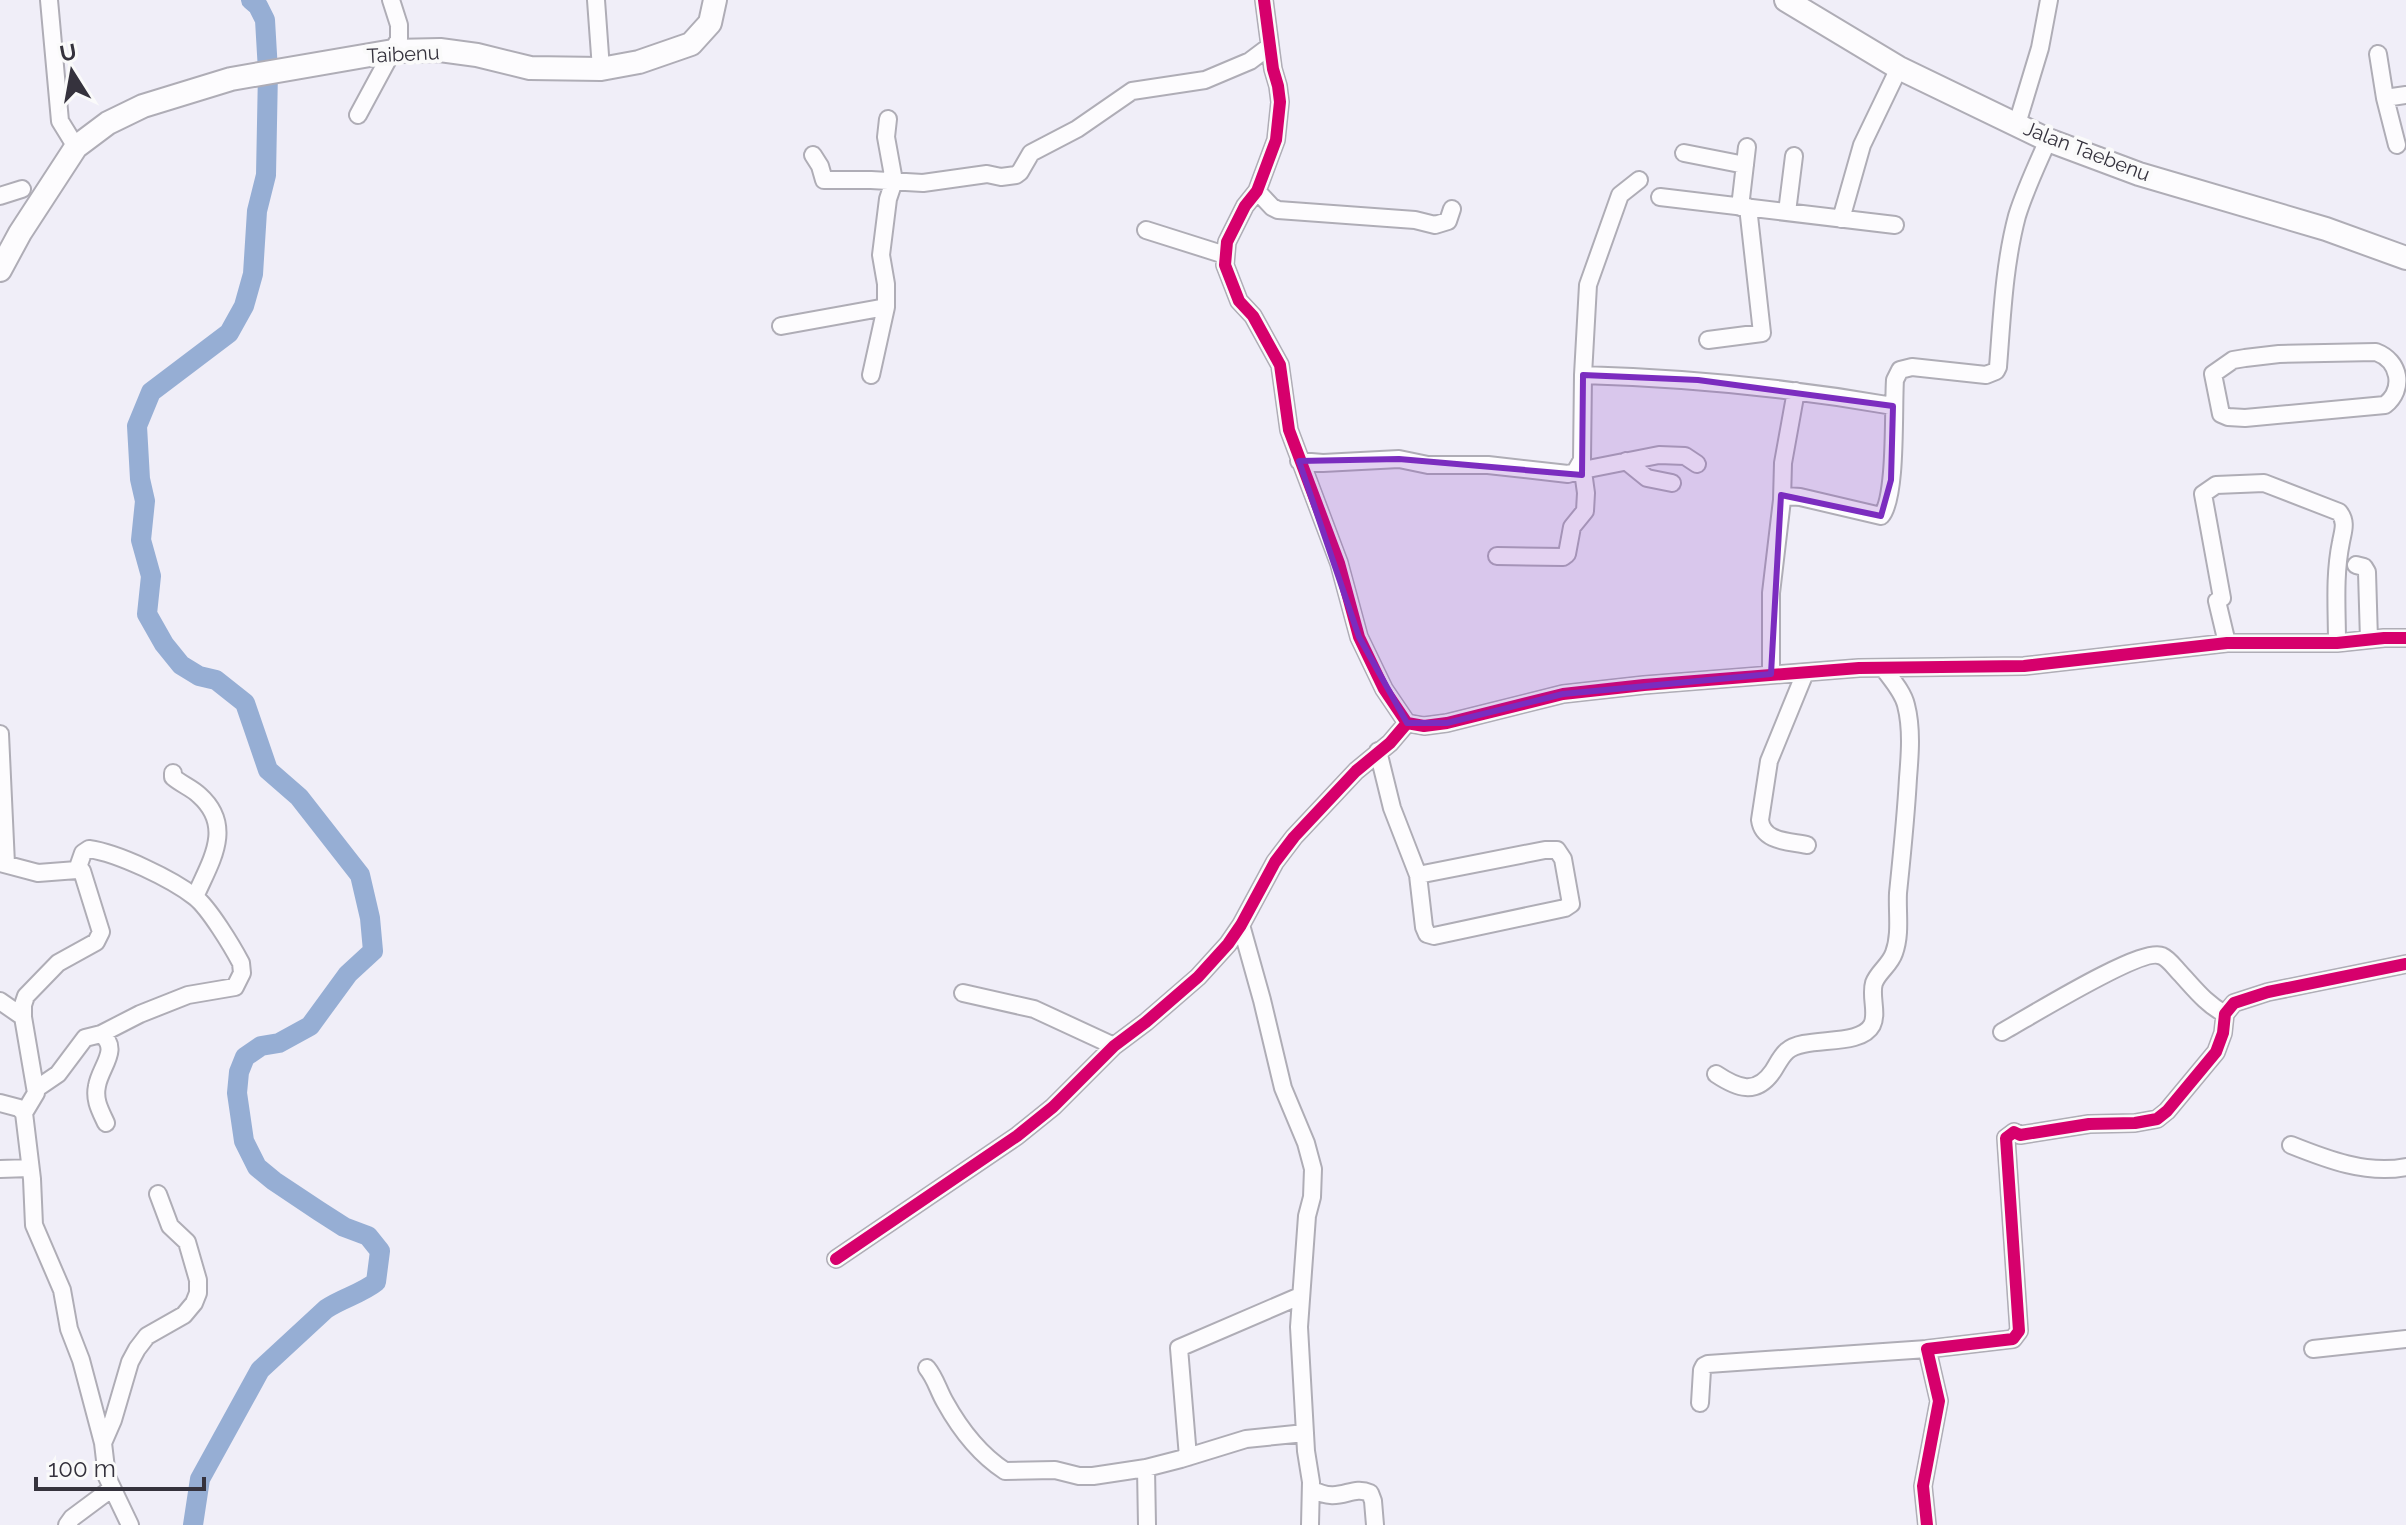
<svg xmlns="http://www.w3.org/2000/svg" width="2406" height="1525" viewBox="0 0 2406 1525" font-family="Raleway,sans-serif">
	<rect width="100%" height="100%" fill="#f0eef8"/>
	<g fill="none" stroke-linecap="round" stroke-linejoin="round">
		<path stroke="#96aed4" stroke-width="20" d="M193 1525 200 1479 260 1370 326 1309C342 1298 361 1294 376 1282L380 1251 368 1236 344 1227 319 1211 274 1181 257 1167 244 1141 237 1093 239 1072 245 1057 261 1046 279 1043 310 1026 348 974 373 951 370 918 360 875 299 797 268 770 245 703 216 680 199 676 181 665 164 644 147 614 151 576 141 540 145 501 140 479 137 426 151 392 229 333 244 306 253 274 257 211 266 175 268 71 265 20 258 6 251 0"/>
		<defs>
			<path id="minor" d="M49 0 60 121 76 147
				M596 0 601 69
				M1264 0 1273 69 1278 86 1280 102 1276 140 1257 191 1245 206 1227 242 1225 265 1239 301 1253 316 1280 365 1289 430 1339 563 1359 637 1384 689 1407 723 1424 726 1447 723 1563 694 1644 685 1859 668 2024 666 2227 643H2337L2384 638H2406
				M2378 54 2385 98 2397 145
				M2385 98 2406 95
				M358 115 399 39V25L391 0
				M2017 124 2040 48 2049 0
				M1684 153 1745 165
				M813 155 820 166 824 180H871L923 183 987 174 1001 177 1016 175 1020 172 1031 153 1077 129 1132 91 1205 80 1250 61 1270 46
				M1257 191 1272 207 1278 210 1415 220 1435 225 1448 221 1452 209
				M0 196 22 189
				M1660 197 1895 225
				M1740 207 1747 147
				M1787 212 1794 156
				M1841 219 1862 145 1899 68
				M1146 230 1225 255
				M781 326 886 307
				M1708 340 1762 333 1748 207
				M2376 352C2400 361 2405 389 2385 405L2245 418 2228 417 2221 414 2213 374 2233 360 2245 358 2279 354Z
				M871 375 886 307V284L881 255 888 199 894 181 886 137 888 119
				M1583 375C1687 378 1790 388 1893 406
				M1299 461 1323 463 1399 459 1428 465H1488L1568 474 1575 472 1582 460 1583 375 1588 285 1620 195 1639 180
				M1626 461 1647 478 1672 483
				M1583 470 1659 455 1685 456 1697 464
				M1782 500 1783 463 1796 391
				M1497 556 1563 557 1567 554 1572 527 1585 511 1586 493 1582 464
				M2356 565 2364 567 2367 572 2369 640
				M2227 643 2217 601 2222 598 2203 494 2216 485 2264 483 2339 512C2347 522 2343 531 2341 542 2334 576 2337 609 2337 643
				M1805 673 1769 761 1760 820C1763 842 1788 841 1807 845
				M1771 674V593L1782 500 1786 496 1800 497 1881 516C1897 499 1893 408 1895 380L1900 370 1912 367 1986 375 1996 371 1998 367C2002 317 2004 265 2017 216 2025 190 2037 165 2048 140
				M0 734 6 864
				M1378 751 1392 808 1418 875 1424 927 1427 934 1434 936 1565 908 1571 904 1563 859 1557 850H1545L1418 875
				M173 773V777C181 784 192 788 199 795 235 827 210 862 195 897
				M0 863 38 873 77 870 82 871 101 932 96 942 58 963 26 996 23 1005V1017L36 1093 24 1113
				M77 870 83 853 89 849C118 853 172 879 195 897 209 908 232 946 241 963L242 973 235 987 188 995 140 1014 101 1034
				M1241 925 1262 1000 1283 1088 1306 1143 1313 1169 1312 1197 1307 1216 1299 1327 1306 1451 1311 1482 1310 1525
				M963 993 1034 1009 1114 1046
				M0 1001 23 1017
				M2002 1032C2026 1019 2142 946 2162 956 2169 959 2175 968 2180 973 2194 988 2206 1004 2225 1014
				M1716 1074C1737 1088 1756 1096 1773 1071 1777 1065 1781 1056 1787 1051 1805 1035 1860 1048 1872 1025 1878 1013 1870 996 1874 983 1878 972 1890 965 1894 953 1901 934 1897 913 1898 893 1902 854 1906 816 1908 778 1910 754 1912 728 1906 705 1903 692 1892 680 1884 669
				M36 1089 58 1074 85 1038 101 1034C121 1049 100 1067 97 1086 94 1100 100 1110 106 1123
				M0 1103 19 1108 24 1113 32 1179 34 1225 62 1290 69 1329 81 1360 103 1443 107 1477 130 1525
				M2291 1145C2326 1159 2367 1175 2406 1167
				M0 1169 30 1168
				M836 1259 1017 1136 1053 1107 1114 1046 1146 1022 1198 977 1228 944 1241 925 1275 862 1294 837 1356 771 1390 743 1407 723
				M2313 1349 2406 1339
				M927 1368C936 1379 938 1390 945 1402 960 1429 979 1454 1005 1471L1055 1470 1079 1476H1093L1146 1468 1181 1459 1246 1439 1305 1433
				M1700 1403 1702 1370 1704 1366 1708 1364 1927 1349
				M103 1443 113 1420 130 1362 137 1349 147 1336 184 1315 194 1303 198 1293V1280L187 1242 170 1226 158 1194
				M1188 1457 1179 1348 1300 1296
				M1146 1468 1147 1525
				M1311 1489C1341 1505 1350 1484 1370 1493L1373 1501 1375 1525
				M67 1525 72 1518 111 1489
				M1927 1525 1923 1486 1939 1401 1927 1349 2013 1339 2019 1331 2006 1138 2014 1132 2020 1135 2089 1124 2135 1123 2157 1119 2167 1111 2216 1052 2223 1033 2225 1014 2234 1003 2268 992 2406 964"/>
			<path id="major" d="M1786 0 1899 68 2048 140 2139 174 2326 229 2406 258
				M0 270 20 233 76 147 108 123 143 106 231 79 393 51 440 50 477 55 530 68 601 69 639 62 691 44 710 23 715 0"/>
		</defs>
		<use href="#minor" stroke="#afadb6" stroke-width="20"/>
		<use href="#major" stroke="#afadb6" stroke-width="26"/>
		<use href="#minor" stroke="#fdfcfe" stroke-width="16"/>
		<use href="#major" stroke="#fdfcfe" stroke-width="22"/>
		<defs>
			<path id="cycleway" d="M1264 0 1273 69 1278 86 1280 102 1276 140 1257 191 1245 206 1227 242 1225 265 1239 301 1253 316 1280 365 1289 430 1339 563 1359 637 1384 689 1407 723 1424 726 1447 723 1563 694 1644 685 1859 668 2024 666 2227 643H2337L2384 638H2406
				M836 1259 1017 1136 1053 1107 1114 1046 1146 1022 1198 977 1228 944 1241 925 1275 862 1294 837 1356 771 1390 743 1407 723
				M1927 1525 1923 1486 1939 1401 1927 1349 2013 1339 2019 1331 2006 1138 2014 1132 2020 1135 2089 1124 2135 1123 2157 1119 2167 1111 2216 1052 2223 1033 2225 1014 2234 1003 2268 992 2406 964"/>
		</defs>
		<use href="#cycleway" stroke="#fafafa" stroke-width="17"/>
		<use href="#cycleway" stroke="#d6006c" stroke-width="12"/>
	</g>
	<path fill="#7b2cbf" fill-opacity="0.2" stroke="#7b2cbf" stroke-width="6" stroke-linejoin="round" d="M1583 375 1698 380 1893 406 1891 480 1881 516 1781 495 1771 674 1563 694 1447 723H1407L1359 637 1299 461 1399 459 1582 475Z"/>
	<g text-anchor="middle" stroke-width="8" stroke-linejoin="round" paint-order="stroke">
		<g font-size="20" fill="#35323d" stroke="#fafafa">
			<text transform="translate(403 54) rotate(-3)" y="7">Taibenu</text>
			<text transform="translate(2087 151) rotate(21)" y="7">Jalan Taebenu</text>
		</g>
	</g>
	<g transform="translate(72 72) rotate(349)" stroke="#fafafa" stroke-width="6" paint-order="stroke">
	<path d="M0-6L14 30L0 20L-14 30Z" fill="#35323d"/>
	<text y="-12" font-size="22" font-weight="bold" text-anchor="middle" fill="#35323d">U</text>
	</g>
	<path d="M36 1477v12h168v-12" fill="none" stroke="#35323d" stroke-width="4"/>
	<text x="48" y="1477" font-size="24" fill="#35323d" stroke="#fafafa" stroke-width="6" paint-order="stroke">100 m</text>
</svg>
